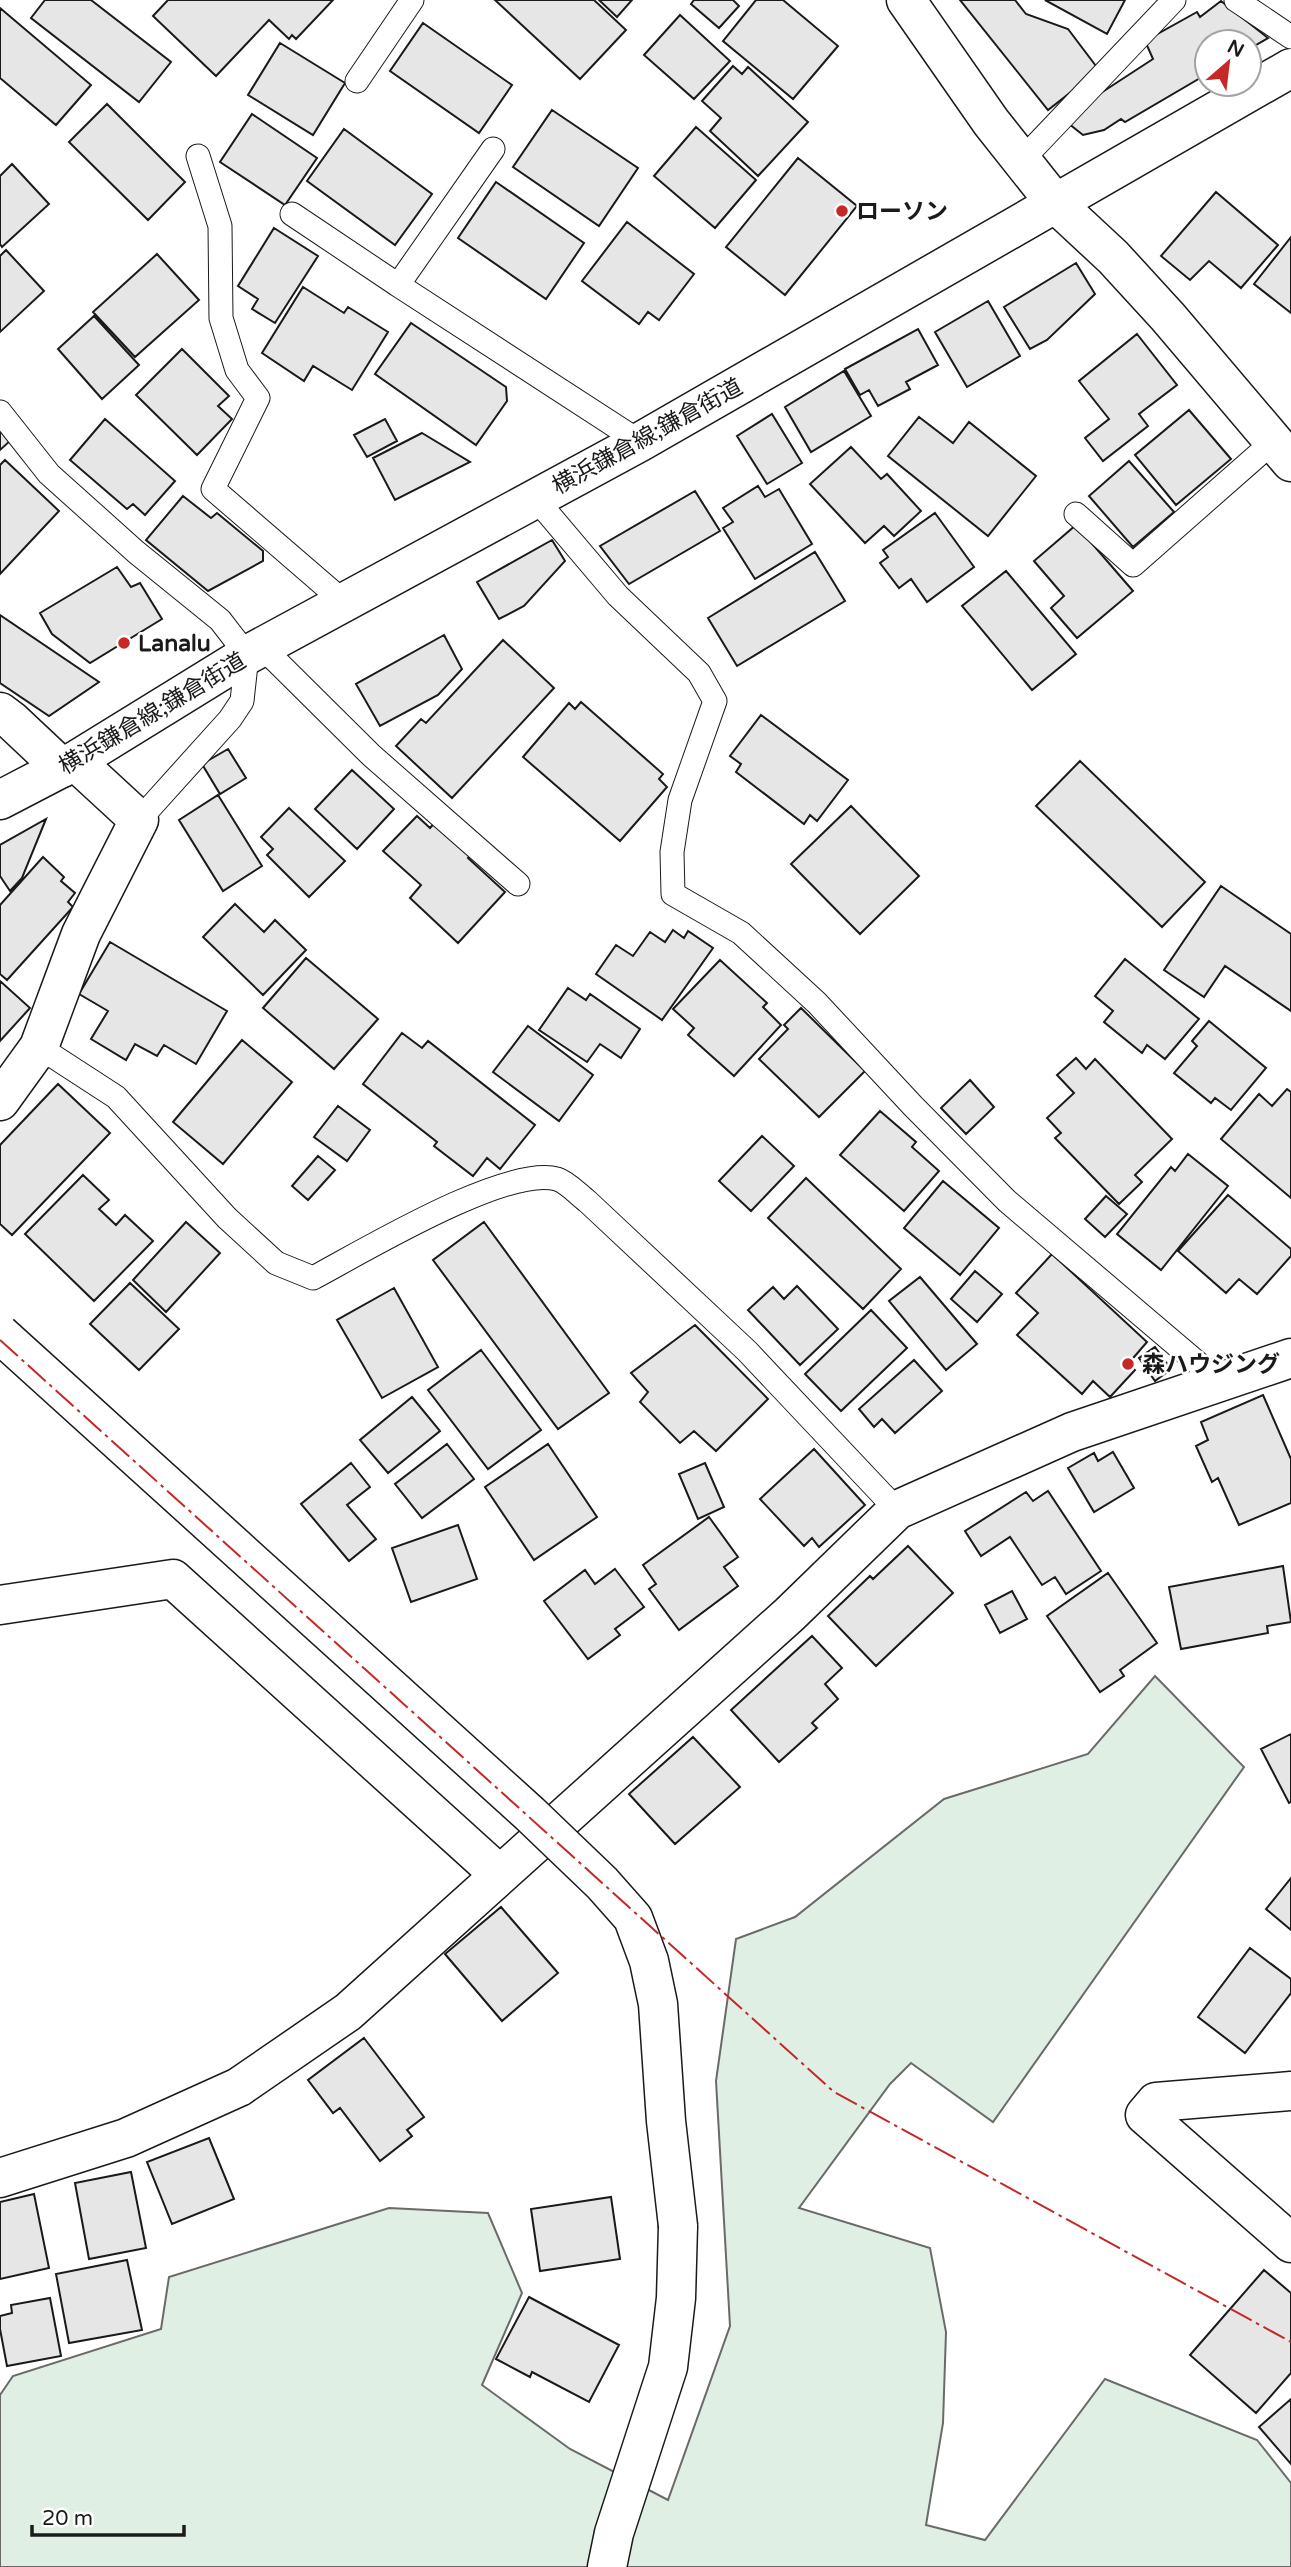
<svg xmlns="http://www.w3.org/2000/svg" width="1291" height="2567" viewBox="0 0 1291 2567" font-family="'Varela Round','Noto Sans JP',sans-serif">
	<rect width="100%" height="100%" fill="#fff"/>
	<path fill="#e0efe3" stroke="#6a6a6a" stroke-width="2" d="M1155 1676 1244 1767 993 2122 911 2063 890 2084 799 2208 930 2248 946 2332 943 2423 926 2525 985 2540 1105 2379 1257 2440 1291 2483V2567H0V2395L13 2376 161 2329 169 2277 389 2208 488 2213 522 2293 482 2385 570 2449 668 2500 730 2326 716 2081 736 1939 795 1917 944 1799 1088 1754Z"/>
	<path fill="#e6e6e6" stroke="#1a1a1a" stroke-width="2" d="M45 0H91L171 62 139 102 31 18Z
		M168 0H333L296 39 292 35 289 39 269 20 216 76 153 16Z
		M495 0H594L626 30 580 79Z
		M599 0H632L617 17Z
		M694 0H733L739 6 719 28 691 4Z
		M756 0H783L838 46 793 99 723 41Z
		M960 0H1015L1026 14 1068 29 1099 70 1048 110Z
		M1045 0H1125L1107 34Z
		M1221 1 1268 38 1249 49V42H1207V74L1125 122 1121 119 1104 130 1083 135 1068 123 1084 104 1153 59 1145 41 1197 12 1200 17Z
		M0 8 91 85 56 125 0 78Z
		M680 15 730 61 694 99 644 55Z
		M423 23 512 85 479 133 390 71Z
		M280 43 345 83 313 135 248 95Z
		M733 66 742 74 748 67 808 122 758 176 710 131 721 118 702 101Z
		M107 104 185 182 148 220 69 142Z
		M552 110 638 168 599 226 513 167Z
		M252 114 317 158 285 205 220 162Z
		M696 127 756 180 715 228 654 176Z
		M344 129 432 194 395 245 307 181Z
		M798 158 857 206 785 295 726 247Z
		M12 164 49 204 2 247 0 244V176Z
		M496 182 584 243 546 299 458 238Z
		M1216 192 1278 245 1241 288 1209 261 1190 280 1161 256Z
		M627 222 694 274 659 320 648 312 639 324 582 281Z
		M274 228 318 256 275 323 252 309 258 299 238 286Z
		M1291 237V313L1254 284Z
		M6 250 44 291 0 332V256Z
		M157 254 199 300 135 357 93 312Z
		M1076 263 1095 294 1047 340 1030 349 1004 307Z
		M303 287 344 313 348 307 388 332 352 390 313 366 304 381 262 353Z
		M988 301 1020 356 967 387 935 332Z
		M94 316 139 365 102 399 58 349Z
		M411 323 506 387 507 401 476 445 375 374Z
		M918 329 938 365 906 382 910 389 878 406 869 390 860 395 845 369Z
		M1137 334 1177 385 1139 414 1148 426 1103 461 1085 438 1109 419 1079 381Z
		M182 349 229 396 218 406 232 419 197 455 136 395Z
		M844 371 871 416 811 452 785 407Z
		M1189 410 1231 459 1176 505 1135 455Z
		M772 414 802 463 767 484 737 436Z
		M919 417 953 443 969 422 1036 476 988 536 888 456Z
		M105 419 175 481 145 515 133 504 127 509 70 460Z
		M385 419 397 441 367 457 354 435Z
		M0 428 11 440 0 450Z
		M422 433 470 462 395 500 373 458Z
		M851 447 881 479 887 474 921 511 894 536 884 526 865 543 810 484Z
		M5 460 59 511 0 574V465Z
		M1129 461 1174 512 1133 547 1089 496Z
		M758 486 765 497 779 489 812 544 755 579 723 528 733 522 723 508Z
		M695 491 720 531 629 584 600 546Z
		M183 496 211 518 217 513 263 551V561L208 591 146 540Z
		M935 513 974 567 927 602 911 579 899 588 880 563 888 557 883 550Z
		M1076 525 1133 591 1077 638 1051 608 1064 596 1034 561Z
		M552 540 565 561 524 606 499 619 477 582Z
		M815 552 845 601 737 666 708 618Z
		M117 567 131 587 140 583 162 619 90 663 52 634 40 613Z
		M1006 571 1076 654 1032 690 962 606Z
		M0 615 99 682 49 716 0 683Z
		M444 635 462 669 438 695 380 726 356 684Z
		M503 640 554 688 452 798 396 746 421 719 426 723Z
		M581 702 663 774 659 779 667 787 620 841 523 757 569 703 575 709Z
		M761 715 848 780 817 821 810 815 804 824 736 772 741 764 730 756Z
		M228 749 246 778 220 794 202 764Z
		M1080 761 1205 882 1162 927 1036 806Z
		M352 770 394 809 357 849 315 809Z
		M218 795 262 866 223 891 179 820Z
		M851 806 919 876 860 934 791 864Z
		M289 808 345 861 309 897 267 855 273 849 261 837Z
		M417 816 430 828 438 819 474 852 468 858 505 892 458 943 410 898 421 885 383 851Z
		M46 819 22 878 10 891 0 876V845Z
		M43 857 64 877 61 881 75 893 68 902 73 907 7 980 0 974V905Z
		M1221 886 1291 934V1011L1225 966 1204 997 1164 970Z
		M235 904 264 932 275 920 306 950 263 995 203 937Z
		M673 930 684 938 688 931 713 948 662 1020 596 974 616 945 633 956 650 932 665 942Z
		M110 942 227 1011 196 1064 164 1045 157 1056 135 1044 126 1060 91 1039 108 1011 79 994Z
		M306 958 378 1019 334 1069 263 1008Z
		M1125 959 1199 1019 1165 1059 1147 1045 1142 1053 1104 1022 1113 1011 1095 996Z
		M720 960 767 1003 763 1007 781 1025 734 1076 688 1035 694 1028 673 1009Z
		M0 981 30 1008 0 1041Z
		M568 988 586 1000 590 994 640 1029 621 1058 600 1044 587 1062 539 1030Z
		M801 1008 865 1071 819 1117 759 1059 788 1029 784 1025Z
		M1209 1021 1266 1068 1231 1110 1215 1098 1211 1103 1174 1073 1197 1046 1192 1041Z
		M528 1026 593 1075 559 1121 493 1072Z
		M402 1033 422 1048 428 1041 535 1125 500 1169 487 1158 473 1176 434 1146 437 1142 363 1084Z
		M242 1040 292 1082 223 1164 173 1122Z
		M1076 1058 1086 1069 1095 1059 1172 1139 1135 1175 1142 1182 1119 1204 1055 1138 1061 1133 1047 1118 1074 1093 1057 1075Z
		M970 1080 994 1107 966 1134 941 1108Z
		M58 1084 110 1133 12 1235 0 1224V1145Z
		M1287 1089 1291 1092V1198L1221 1139 1259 1094 1272 1106Z
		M338 1106 370 1130 347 1161 314 1137Z
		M880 1111 916 1142 912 1147 939 1171 904 1211 840 1155Z
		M762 1136 794 1166 751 1211 719 1181Z
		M1188 1154 1228 1186 1161 1270 1117 1234 1171 1167 1175 1171Z
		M318 1156 335 1170 308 1200 292 1186Z
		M83 1175 109 1200 99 1209 116 1225 125 1215 153 1241 94 1301 25 1234Z
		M806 1178 901 1269 863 1309 768 1218Z
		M943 1181 999 1228 960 1275 904 1228Z
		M1228 1195 1291 1249V1256L1257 1294 1239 1279 1226 1293 1178 1251Z
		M1106 1196 1127 1214 1105 1237 1085 1219Z
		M186 1222 220 1253 166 1312 133 1280Z
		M484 1222 609 1393 558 1429 433 1260Z
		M1052 1254 1147 1342 1128 1364 1135 1370 1110 1397 1093 1381 1082 1394 1017 1335 1038 1313 1016 1293Z
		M975 1271 1002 1294 977 1322 951 1299Z
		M920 1277 977 1344 946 1370 889 1301Z
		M130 1283 179 1329 139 1370 90 1324Z
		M797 1286 838 1329 800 1365 748 1310 773 1287 784 1299Z
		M394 1288 438 1367 382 1398 337 1320Z
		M871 1310 907 1348 841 1411 805 1374Z
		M695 1325 768 1399 716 1451 694 1431 680 1443 640 1402 648 1392 631 1373Z
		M1155 1347 1171 1369 1155 1381 1139 1358Z
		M481 1350 541 1430 488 1469 428 1390Z
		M914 1360 942 1391 895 1433 882 1419 874 1427 859 1409Z
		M1263 1395 1291 1459V1503L1239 1525 1218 1478 1212 1482 1196 1446 1208 1440 1201 1422Z
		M412 1397 440 1431 388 1473 360 1440Z
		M447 1444 474 1479 422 1518 395 1484Z
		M548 1444 597 1517 534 1560 485 1487Z
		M814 1449 865 1505 819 1547 812 1538 804 1546 760 1499Z
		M1113 1452 1134 1488 1094 1512 1068 1468 1094 1453 1098 1461Z
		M351 1463 370 1487 347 1505 376 1539 349 1561 301 1504Z
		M705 1463 724 1507 698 1519 679 1474Z
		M1048 1491 1101 1571 1066 1594 1055 1577 1042 1585 1010 1537 981 1556 965 1531 1026 1492 1033 1501Z
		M709 1517 738 1557 724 1567 738 1586 679 1630 649 1589 656 1584 643 1565Z
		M458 1525 477 1579 411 1602 392 1548Z
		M908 1546 953 1593 876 1666 828 1616 870 1576 873 1579Z
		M1283 1566 1291 1622 1267 1626 1268 1633 1181 1649 1169 1587Z
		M615 1569 644 1607 615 1629 620 1635 588 1659 544 1601 585 1570 595 1584Z
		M1108 1573 1157 1643 1120 1670 1124 1676 1100 1692 1047 1616Z
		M1012 1591 1027 1619 1000 1633 985 1605Z
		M812 1636 842 1668 825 1684 838 1699 812 1723 817 1728 779 1762 731 1710Z
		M1291 1734V1802L1289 1803 1261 1749Z
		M693 1737 740 1787 675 1844 629 1794Z
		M1291 1878V1930L1266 1909Z
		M501 1907 558 1973 502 2021 445 1954Z
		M1250 1948 1291 1979V1993L1245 2053 1198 2017Z
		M364 2038 424 2117 407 2130 412 2136 380 2161 340 2108 333 2113 308 2080Z
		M209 2138 234 2199 172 2224 147 2162Z
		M131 2172 146 2248 89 2259 75 2183Z
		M34 2194 49 2268 0 2279V2202Z
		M611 2197 620 2259 540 2271 531 2209Z
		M127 2260 142 2330 69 2343 56 2274Z
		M1264 2270 1291 2293V2373L1256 2413 1190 2355Z
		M529 2297 619 2345 589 2402 532 2372 530 2377 496 2359Z
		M50 2298 61 2356 7 2366 0 2329V2316L12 2313 11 2305Z
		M1291 2399V2464L1259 2427Z"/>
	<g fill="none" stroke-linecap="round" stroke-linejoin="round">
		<defs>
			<path id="lane" d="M1236 0 1291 37
				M357 81 412 0
				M493 149 398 285 640 442
				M198 156 220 226 221 318 237 370 258 398 213 489 344 602
				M1021 161 1174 0
				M292 214 398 285
				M0 412 49 474 136 552 220 620 247 655 242 701 230 719 139 820
				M535 498 618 596 699 673 715 701 680 800 672 852 673 894 741 933 817 1003 913 1106 1007 1201 1220 1382
				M1076 514 1133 565 1274 441
				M262 647 371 755 518 884
				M39 1047 116 1097 227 1218 276 1263 313 1278C362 1252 506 1165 557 1179 567 1182 579 1195 587 1201L747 1351 897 1510"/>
			<path id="street" d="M1056 204 1113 257 1168 317 1291 462
				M0 712 12 721 62 768
				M0 1101 39 1047 81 934 139 820 75 761
				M0 1605 173 1579 500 1875
				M1291 2091 1156 2102 1145 2115 1291 2243
				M0 2178 126 2138 239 2087 348 2012 790 1614 897 1510 1072 1432 1291 1358"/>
			<path id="secondary" d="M906 0 991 122 1056 204
				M607 2567 614 2533 668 2367 676 2298 678 2226"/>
			<path id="primary" d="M0 800 75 761 247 655 640 442 1291 68"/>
		</defs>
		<use href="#lane" stroke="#1a1a1a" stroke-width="25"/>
		<use href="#street" stroke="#1a1a1a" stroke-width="41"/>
		<use href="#secondary" stroke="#1a1a1a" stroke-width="41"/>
		<use href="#primary" stroke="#1a1a1a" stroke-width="41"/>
		<use href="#lane" stroke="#fff" stroke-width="23"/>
		<use href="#street" stroke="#fff" stroke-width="38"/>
		<use href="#secondary" stroke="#fff" stroke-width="38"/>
		<use href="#primary" stroke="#fff" stroke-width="38"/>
		<defs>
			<path id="secondary-bridge" d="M0 1334 530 1814 602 1883 633 1918 649 1961 658 2004 666 2121 678 2226"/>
		</defs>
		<use href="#secondary-bridge" stroke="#1a1a1a" stroke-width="41" stroke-linecap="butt"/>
		<use href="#secondary-bridge" stroke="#fff" stroke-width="38"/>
		<path stroke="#c62828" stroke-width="2" stroke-dasharray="24 5 3.5 5" stroke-linecap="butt" d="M0 1340 834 2092 1291 2342"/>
	</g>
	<g fill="#c62828" stroke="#fff" stroke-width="2.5">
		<circle cx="842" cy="211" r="7"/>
		<circle cx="124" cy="643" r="7"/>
		<circle cx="1128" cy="1364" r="7"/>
	</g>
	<g text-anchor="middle" stroke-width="5" stroke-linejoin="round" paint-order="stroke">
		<g font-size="23" font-weight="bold" fill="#1a1a1a" stroke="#fff" text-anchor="start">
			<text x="856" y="219">ローソン</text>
			<text x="138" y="651">Lanalu</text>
			<text x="1142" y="1372">森ハウジング</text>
		</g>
		<g font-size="23" fill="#1a1a1a" stroke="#fff">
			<text transform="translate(647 436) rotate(-29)" y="8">横浜鎌倉線;鎌倉街道</text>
			<text transform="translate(152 713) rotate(-31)" y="8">横浜鎌倉線;鎌倉街道</text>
		</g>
	</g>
	<g transform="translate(1228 63) rotate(28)"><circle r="33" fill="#ffffff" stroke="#a3a3a3" stroke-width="2"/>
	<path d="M0-5L12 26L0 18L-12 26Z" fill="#c62828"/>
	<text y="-10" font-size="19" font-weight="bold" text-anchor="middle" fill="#1a1a1a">N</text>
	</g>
	<path d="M32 2525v10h152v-10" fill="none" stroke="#1a1a1a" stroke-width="3.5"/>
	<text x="42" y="2525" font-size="21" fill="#1a1a1a" stroke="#ffffff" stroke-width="5" paint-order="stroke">20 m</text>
</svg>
